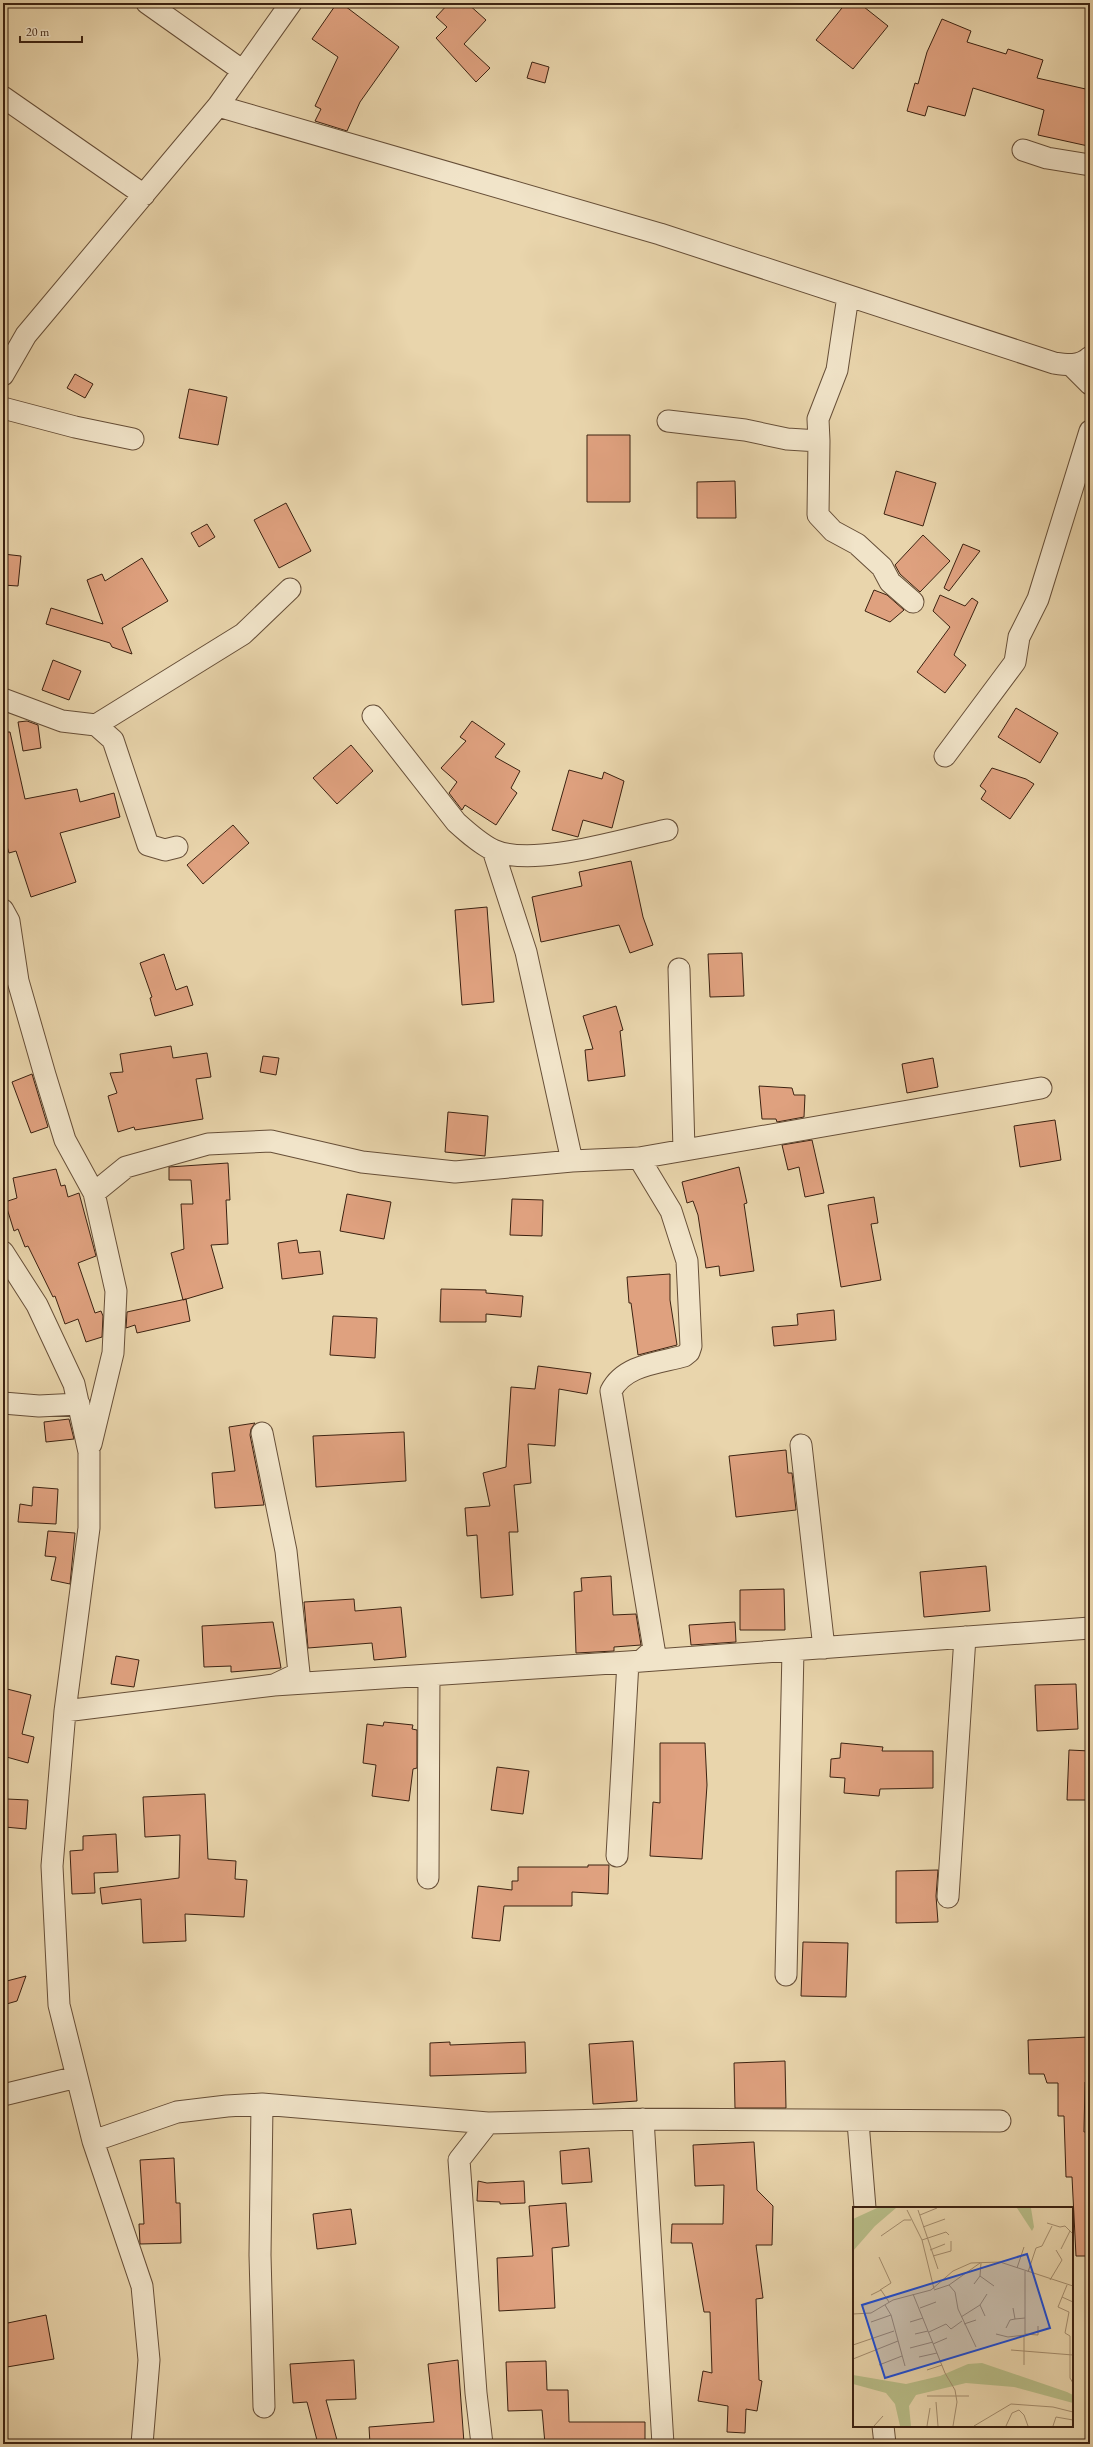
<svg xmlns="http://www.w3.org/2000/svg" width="1093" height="2447" viewBox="0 0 1093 2447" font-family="'EB Garamond',serif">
	<rect width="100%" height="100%" fill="#e9d5ac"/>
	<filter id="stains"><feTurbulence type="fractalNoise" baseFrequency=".005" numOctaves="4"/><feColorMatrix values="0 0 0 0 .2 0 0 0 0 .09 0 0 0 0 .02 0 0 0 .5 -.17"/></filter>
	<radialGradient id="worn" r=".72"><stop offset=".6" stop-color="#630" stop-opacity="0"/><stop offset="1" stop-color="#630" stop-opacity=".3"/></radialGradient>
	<path fill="#dfa17f" stroke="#3c2211" d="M337 3H341L399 47 360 102 347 131 315 121 321 109 315 106 338 57 312 39Z
		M449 3H467L486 20 464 44 490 68 476 82 436 38 447 27 436 17Z
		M846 3H859L888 26 853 69 816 40Z
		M942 19 971 31 967 42 1006 54 1008 49 1043 60 1037 78 1090 90V134L1088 146 1038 135 1044 110 973 88 965 116 928 106 925 116 907 111 915 83 918 84 927 52Z
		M532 62 549 67 545 83 527 78Z
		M75 374 93 384 85 398 67 388Z
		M189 389 227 397 218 445 179 438Z
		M587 435H630V502H587Z
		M896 471 936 483 923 526 884 514Z
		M735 481 736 518H697V482Z
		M286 503 311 551 279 568 254 520Z
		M207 524 215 537 199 547 191 533Z
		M923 535 950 561 920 592 900 574 895 565Z
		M963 544 980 551 949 591 944 588Z
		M3 554 21 556 18 586 3 585Z
		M142 558 168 601 122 628 132 654 112 647 110 643 46 624 51 608 103 624 87 580 102 574 105 581Z
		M874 590 887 595 904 610 890 622 865 611Z
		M940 595 965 606 972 598 978 602 954 655 966 665 945 693 917 672 950 627 933 611Z
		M53 660 81 671 69 700 42 690Z
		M1016 708 1058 733 1040 763 998 737Z
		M27 721 38 725 41 748 23 751 18 722Z
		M472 721 505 744 495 757 520 771 511 788 517 793 496 825 465 805 462 810 449 793 457 782 441 768 466 741 460 737Z
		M3 732H10L25 799 77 789 80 802 114 793 120 817 60 833 76 882 31 897 16 851 9 853 3 833Z
		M351 745 373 771 337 804 313 778Z
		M992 768 1026 779 1034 784 1010 819 981 799 986 791 980 786Z
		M569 770 602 779 604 772 624 781 612 828 583 820 578 837 552 830Z
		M233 825 249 843 203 884 187 865Z
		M631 861 643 917 653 945 630 953 619 925 541 942 532 897 582 886 579 872Z
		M487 907 494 1002 462 1005 455 910Z
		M742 953 744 996 710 997 708 954Z
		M164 954 176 990 187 986 193 1005 155 1016 150 998 152 997 140 963Z
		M616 1006 623 1030 620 1031 625 1076 588 1081 585 1050 593 1049 583 1016Z
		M171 1046 173 1058 207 1053 211 1077 196 1079 203 1119 135 1130 134 1127 118 1132 108 1096 117 1093 110 1073 123 1072 120 1054Z
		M263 1056 279 1058 276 1075 260 1072Z
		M933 1058 938 1087 907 1093 902 1064Z
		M32 1074 48 1127 31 1133 12 1082Z
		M759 1086 792 1088 794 1095H805L804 1117 777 1122 776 1119H762Z
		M448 1112 488 1116 485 1156 445 1152Z
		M1055 1120 1061 1160 1020 1167 1014 1126Z
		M812 1140 824 1193 805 1197 799 1167 788 1170 782 1145Z
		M228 1163 230 1200H226L228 1244 211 1245 223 1288 183 1300 171 1253 184 1249 181 1204H193L191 1180H169V1167Z
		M739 1167 747 1203 744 1204 754 1271 720 1276 719 1266 706 1268 698 1215 693 1201 687 1203 682 1182Z
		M56 1169 61 1186 65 1185 68 1197 79 1193 96 1256 78 1263 95 1313 101 1311 103 1316 102 1337 86 1342 78 1319 65 1324 55 1296 53 1297 28 1246 25 1247 18 1229 14 1231 5 1202 17 1198 13 1178Z
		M347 1194 391 1202 384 1239 340 1231Z
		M874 1197 878 1223 871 1224 881 1280 841 1287 828 1205Z
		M512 1199 543 1200 542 1236 510 1235Z
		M297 1240 299 1253 320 1251 323 1274 282 1279 278 1243Z
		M670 1274V1300L677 1345 638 1355 631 1303H629L627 1277Z
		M441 1289 486 1290V1293L523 1296 521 1317 486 1314V1322H440Z
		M186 1299 190 1321 137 1333 135 1325 126 1328 127 1312Z
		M834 1310 836 1340 774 1346 772 1327 798 1325 797 1314Z
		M333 1316 377 1318 375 1358 330 1355Z
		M538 1366 591 1373 587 1394 559 1389 555 1446 528 1444 531 1483 514 1485 518 1532H509L513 1595 481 1598 477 1535 467 1536 465 1508 490 1506 483 1473 506 1467 511 1387 535 1389Z
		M69 1419 74 1439 46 1442 44 1422Z
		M255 1423 251 1429 250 1435 264 1505 215 1508 212 1473 235 1471 229 1427Z
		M404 1432 406 1481 316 1487 313 1436Z
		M786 1450 788 1473H792L796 1510 736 1517 729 1456Z
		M33 1487 58 1489 56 1524 18 1522 20 1504 32 1506Z
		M48 1531 75 1533 70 1584 51 1580 56 1557 45 1556Z
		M986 1566 990 1611 924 1617 920 1572Z
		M611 1576 613 1615 636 1614 641 1645 614 1647V1651L576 1653 574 1592 582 1591 581 1578Z
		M784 1589 785 1630H740V1590Z
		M354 1599 355 1611 401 1607 406 1657 374 1660 372 1643 308 1648 304 1602Z
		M273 1622 281 1668 231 1672V1666L204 1667 202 1626Z
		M735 1622 736 1642 691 1645 689 1625Z
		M116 1656 139 1660 134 1687 111 1684Z
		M1076 1684 1078 1729 1037 1731 1035 1685Z
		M3 1688 31 1695 22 1734 34 1737 28 1763 3 1756Z
		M384 1722 413 1725 412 1729 417 1730V1768L413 1769 409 1801 372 1796 376 1765 363 1763 367 1724 383 1726Z
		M660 1743H705L707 1785 702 1859 650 1856 653 1802 660 1803Z
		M841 1743 883 1747 882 1751H933V1788L880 1789 879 1796 844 1793 845 1778 830 1777 831 1759 840 1758Z
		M1069 1750 1090 1751V1800H1067Z
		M497 1767 529 1771 523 1814 491 1810Z
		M205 1794 208 1859 236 1861 235 1879 247 1880 244 1917 185 1914 186 1941 143 1943 141 1899 102 1904 100 1888 179 1878 180 1835 145 1837 143 1797Z
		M7 1799 28 1800 26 1829 5 1827Z
		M116 1834 118 1872 94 1873 95 1893 72 1894 70 1851 83 1850V1836Z
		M588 1865H609L608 1894 572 1892V1906H504L500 1941 472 1938 478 1886 512 1890V1881H518V1867H588Z
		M938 1870 936 1896 938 1922 896 1923V1871Z
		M803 1942 848 1943 846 1997 801 1996Z
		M26 1976 17 2001 3 2005V1982Z
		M1088 2037 1090 2081 1085 2082 1084 2132H1090V2256H1076L1072 2177H1066L1064 2116H1058V2083H1047L1044 2074H1029L1028 2040Z
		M633 2041 637 2101 593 2104 589 2044Z
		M450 2042V2045L525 2042 526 2073 430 2076V2043Z
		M785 2061 786 2108H735L734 2063Z
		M754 2142 757 2190 773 2206 772 2245H756L763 2298 756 2299 759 2380 762 2381 757 2411 746 2409 745 2433 727 2432 728 2406 698 2401 703 2371 712 2373 710 2312H704L692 2243H671L672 2224H723L724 2185 695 2186 693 2145Z
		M589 2148 592 2182 562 2184 560 2151Z
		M174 2158 176 2203H180L181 2243 140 2244 139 2224H144L140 2160Z
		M478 2181 487 2183 524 2181 525 2203 500 2204V2202L477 2201Z
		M566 2203 569 2246 552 2248 555 2308 499 2311 497 2258 533 2256 529 2206Z
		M351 2209 356 2244 317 2249 313 2214Z
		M46 2315 54 2359 7 2367 3 2343V2324Z
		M354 2360 356 2399 326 2400 337 2440 318 2444 307 2402 293 2403 290 2364Z
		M458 2360 464 2443 370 2444 369 2427 434 2422 428 2364Z
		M546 2361 547 2390H568L569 2422H645V2444H545L542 2410 508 2411 506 2362Z"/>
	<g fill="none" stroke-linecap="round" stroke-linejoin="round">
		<defs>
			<path id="minor" d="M147 3 243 71
				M3 97 144 195
				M218 106 660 234 1054 363C1067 365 1079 367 1090 357
				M1023 150 1047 158 1090 165
				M1072 366 1090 384
				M3 375 26 335 218 106 291 3
				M3 408 75 427 133 439
				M668 421 745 430 787 439 819 441 818 419 837 370 848 296
				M819 441 818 515 833 531 857 544 882 567 890 582 913 602
				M3 699 62 721 96 725 113 740 148 845 165 850 177 847
				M373 716 456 822C467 832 479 843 493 850 533 868 624 839 667 830
				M96 725 243 634 290 589
				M945 756 1015 662 1019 637 1038 599 1090 431
				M493 850 526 952 572 1161
				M3 910 9 921 18 981 45 1075 65 1140 94 1193 116 1291 113 1353 91 1444
				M679 969 684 1150
				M639 1158 671 1211 687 1261 691 1346 689 1352 684 1356C658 1363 624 1365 611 1391L654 1649 641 1661
				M94 1193 126 1167 208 1144 271 1141 362 1162 455 1172 572 1161 639 1158 1041 1088
				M3 1252 37 1305 74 1384 89 1452V1528L65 1711 52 1866 59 2005 93 2141 142 2286 149 2360 142 2444
				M3 1403 39 1406 79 1404
				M262 1433 286 1551 299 1673 276 1684
				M801 1445 824 1648
				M65 1711 274 1685 628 1662 1090 1628
				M617 1856 628 1662
				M428 1878 429 1675
				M948 1897 965 1637
				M786 1975 793 1650
				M3 2095 77 2077
				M262 2104 260 2255 264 2407
				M643 2119 663 2444
				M858 2122 865 2208
				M93 2141 177 2112 227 2106 262 2104 488 2123 643 2119 1000 2121
				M883 2426 885 2444
				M482 2444 476 2393 459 2160 488 2123"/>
		</defs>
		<use href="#minor" stroke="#674f38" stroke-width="23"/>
		<use href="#minor" stroke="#f1e4c9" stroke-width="21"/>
	</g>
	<g transform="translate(853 2207)">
		<rect width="220" height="220" fill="#e9d5ac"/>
		<path d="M24 1H43L22 19 0 44V12ZM164 1H178L181 20 179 24ZM129 156 214 185 220 188V196L161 180 113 176 63 188 56 199 58 219H47L42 197 33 186 0 177V168L53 177 87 169 115 157Z" fill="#b8bd88"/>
		<path fill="none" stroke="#a48d6e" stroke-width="1" d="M54 3 69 33 81 82M65 3 85 62M67 8 84 1M194 16 207 20 212 19 220 27M70 20 92 12M28 29 51 13H58M69 33 93 25 96 28M208 42 217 24M77 43 92 37M80 49 98 44V34M26 50 38 76 27 83M164 61 171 40M172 64V127L185 128V119M175 65 183 41 189 39 199 19M127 69 141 79M197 73 209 53 203 43M121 77 127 69 128 56M96 78 102 85 105 102 123 140M214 78 205 100 216 105 212 126 217 129V171L220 176M81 83 96 78 127 56M60 87 92 166 102 183 104 195 100 219M18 88 28 83 36 95M209 90 220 95M32 98 38 108 52 159M67 101 83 95M160 101 162 112 172 111M0 107 18 106 40 93 78 83 100 64 118 56 147 55 220 79M132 109 127 98 134 87M108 110 127 98M18 115 38 108M57 115 70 111M111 117 123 113M153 121 157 113 162 112M76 125 93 117 98 122 109 114M62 127 75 124M143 127 155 130 172 128M80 137 94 131M0 138 41 124M57 141 80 135M158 143 220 148M66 150 84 146M0 152 45 134M26 158 49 149M171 158V130M74 163 89 158M74 189H116M83 195 85 219M21 219 30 209M74 219 77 201M121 219 158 197 200 200 220 205M153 219 159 206 166 203 171 208 175 219M200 219 203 210 220 213"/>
		<path fill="#1d4ed8" fill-opacity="0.15" stroke="#1d4ed8" stroke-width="2" d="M174 47 197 121 32 171 9 98Z"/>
		<rect width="220" height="220" fill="none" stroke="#3c2211" stroke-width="2"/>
	</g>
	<rect width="1093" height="2447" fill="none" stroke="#e9d5ac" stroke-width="16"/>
	<rect x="4" y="4" width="1085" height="2439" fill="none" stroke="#3c2211" stroke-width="2"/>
	<rect x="8" y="8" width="1077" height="2431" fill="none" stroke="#3c2211"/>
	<path d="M20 36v6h62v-6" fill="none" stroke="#3c2211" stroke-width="2"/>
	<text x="26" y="36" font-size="12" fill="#3c2211" stroke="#f1e4c9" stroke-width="3" paint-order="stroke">20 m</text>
	<rect width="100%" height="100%" filter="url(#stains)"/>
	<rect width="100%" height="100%" fill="url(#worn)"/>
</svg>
